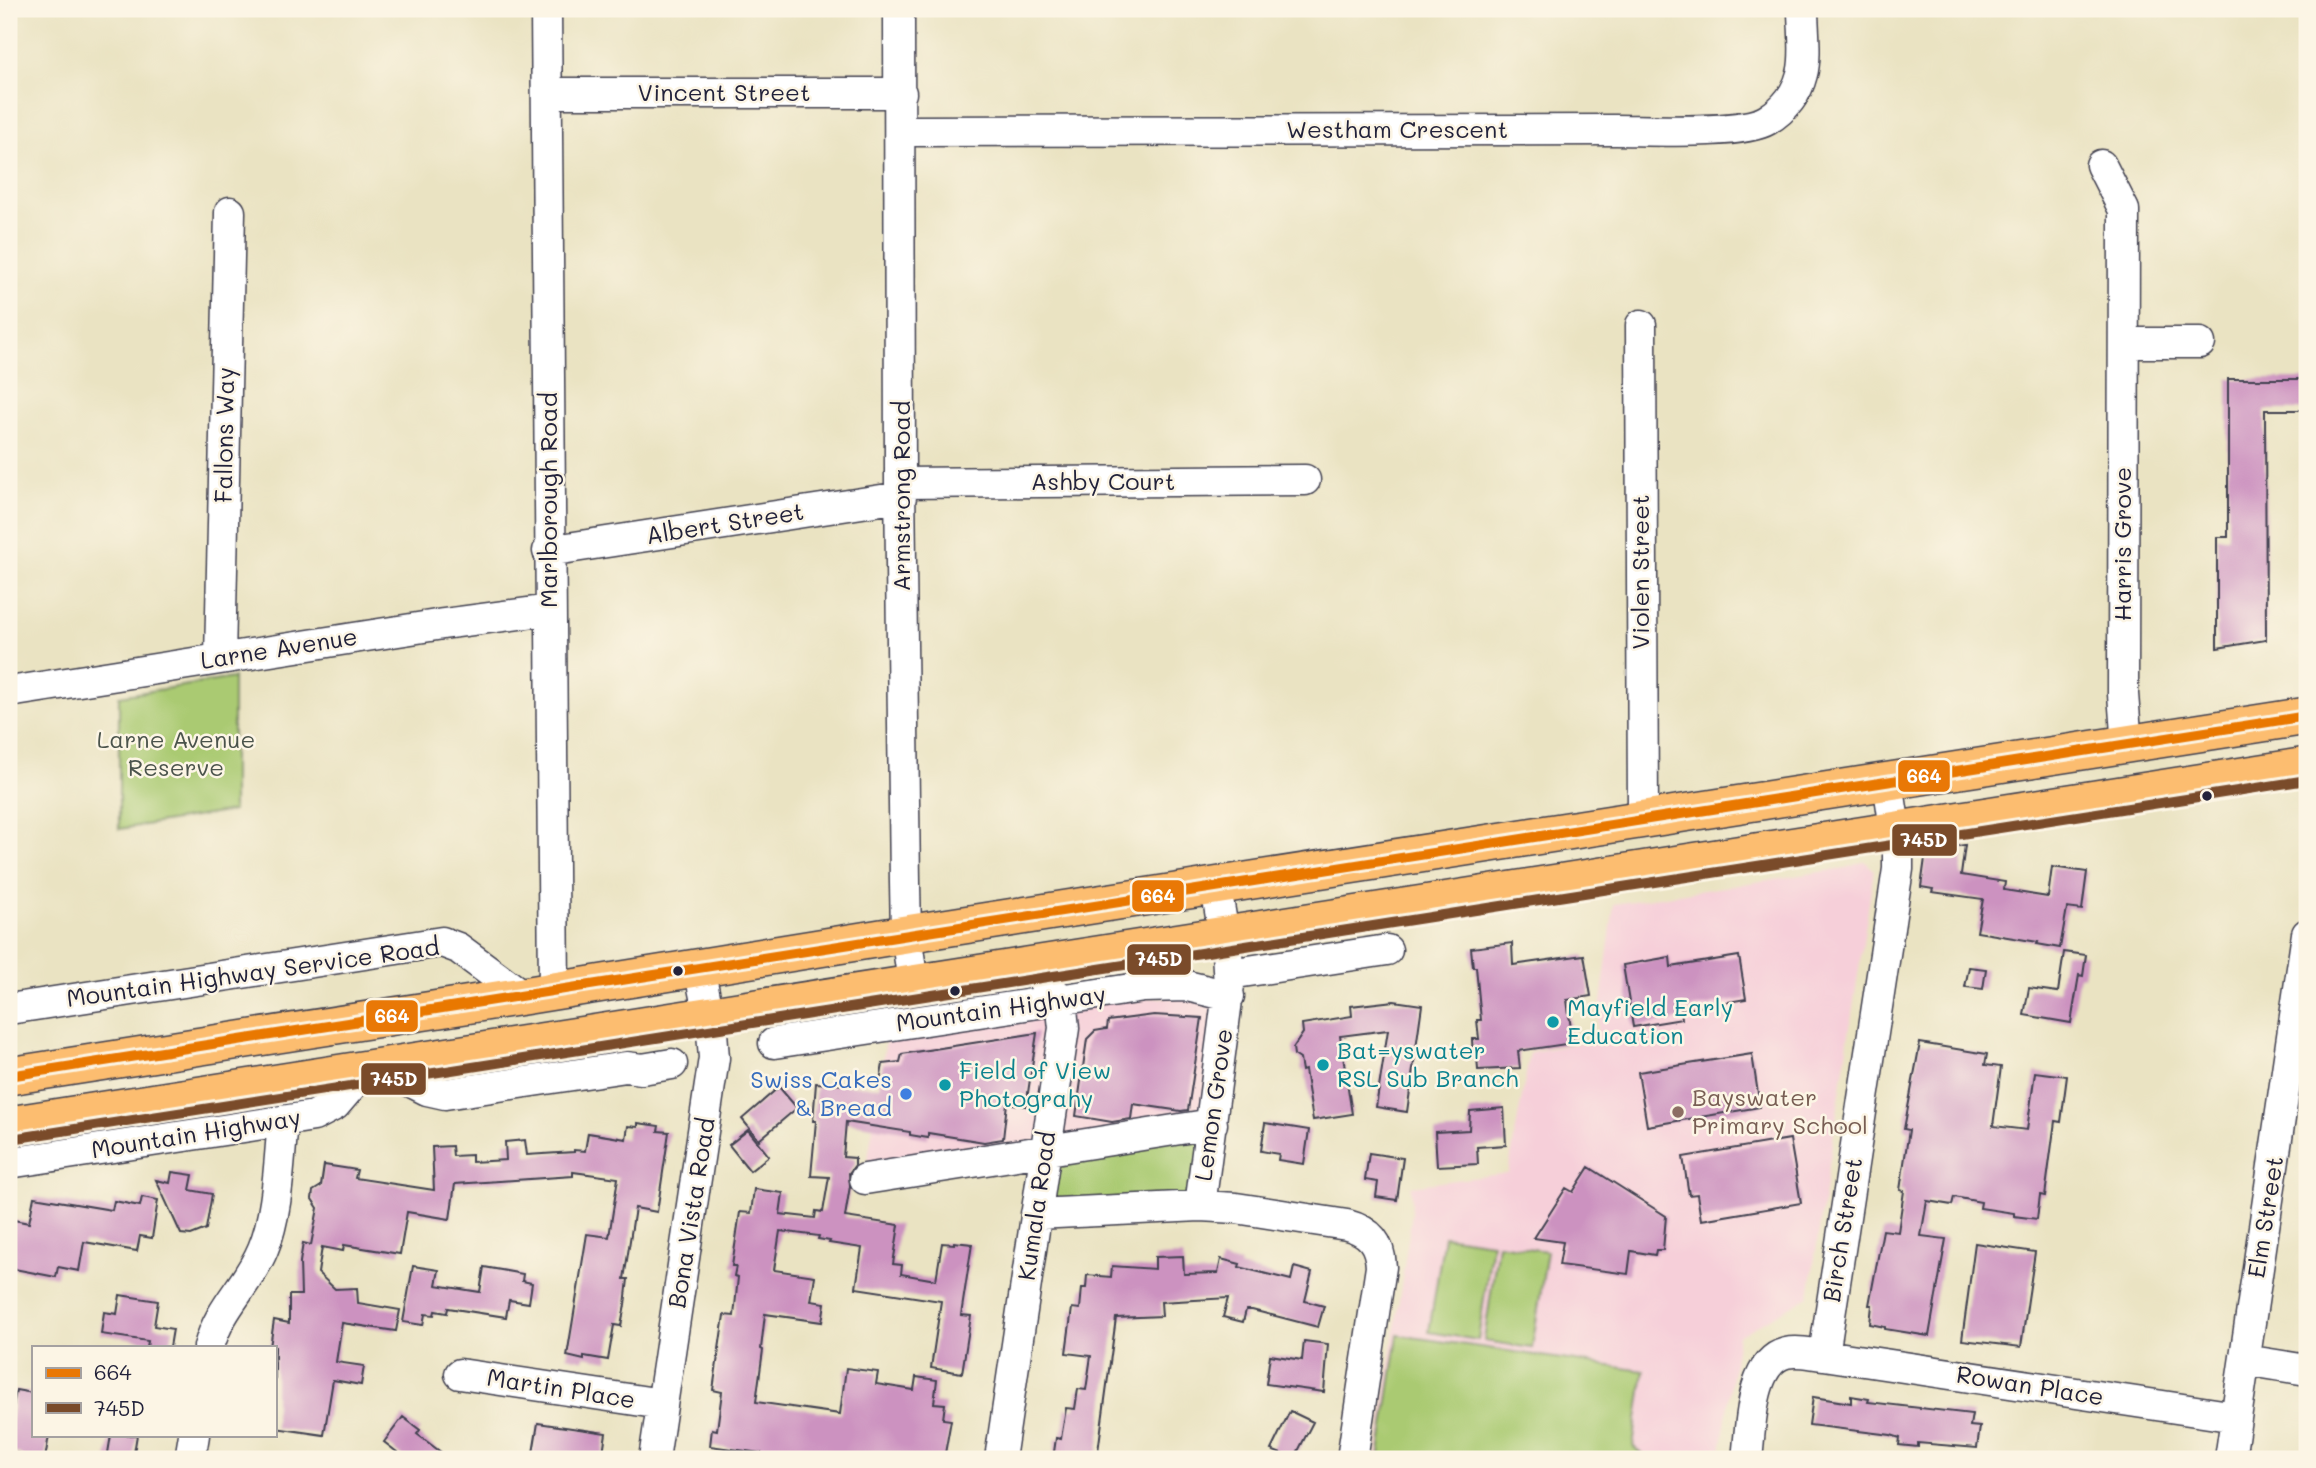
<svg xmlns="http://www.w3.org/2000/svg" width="2316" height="1468" viewBox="0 0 2316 1468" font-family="Mali,sans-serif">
	<rect width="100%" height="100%" fill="#fcf5e5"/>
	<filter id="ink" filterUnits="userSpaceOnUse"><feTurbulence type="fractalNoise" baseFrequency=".0143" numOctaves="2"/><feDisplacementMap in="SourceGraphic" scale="14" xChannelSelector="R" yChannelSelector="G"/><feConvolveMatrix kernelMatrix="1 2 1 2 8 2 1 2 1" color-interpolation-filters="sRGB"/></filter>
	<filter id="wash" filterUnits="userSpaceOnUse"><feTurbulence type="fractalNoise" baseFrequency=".00686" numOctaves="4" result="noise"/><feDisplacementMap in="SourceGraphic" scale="28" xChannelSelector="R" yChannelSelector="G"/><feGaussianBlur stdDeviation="1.57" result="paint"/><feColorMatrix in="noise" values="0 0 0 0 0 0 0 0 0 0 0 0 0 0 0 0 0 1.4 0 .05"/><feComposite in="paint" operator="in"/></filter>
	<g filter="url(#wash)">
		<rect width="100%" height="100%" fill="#eae3c2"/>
		<path fill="#f6cfd9" d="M1865 861 1874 870 1809 1296 1738 1336 1720 1459H1376L1412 1212 1411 1186 1508 1173 1530 1052 1596 1040 1614 904 1846 868Z
			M1229 996 1212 1124 865 1179 888 1026 1061 1000Z"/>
		<path fill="#aaca72" stroke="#667656" stroke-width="2" d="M233 678V811L119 829V696Z
			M1212 1124 1200 1206 1036 1214 1045 1151Z
			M1444 1236 1492 1243 1478 1340 1429 1332Z
			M1498 1244 1547 1251 1532 1348 1484 1341Z
			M1398 1335 1644 1371 1633 1446 1647 1459H1379Z"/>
		<g id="blocks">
			<path fill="#cc92c0" d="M2228 379H2305V410H2265L2266 640 2217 648V537H2228Z
				M1965 845 1961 875 2005 882 2004 890 2048 897 2052 867 2087 872 2082 910 2067 908 2060 948 2037 944 2038 942 1977 932 1983 899 1932 892 1933 889 1921 887 1926 851Z
				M1512 943 1513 965 1584 955 1591 996 1567 1000 1573 1043 1518 1051 1520 1068 1478 1070 1477 1056 1473 1057 1472 1039H1479L1477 1020H1481L1476 967H1473L1471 948Z
				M2064 952 2086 955 2083 976 2079 975 2071 1023 2024 1015 2029 988 2058 992Z
				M1739 956 1746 999 1681 1010 1682 1019 1633 1027 1623 965 1670 957 1671 967Z
				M1969 967 1986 969 1983 989 1965 987Z
				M1394 1001 1422 1005 1407 1112 1376 1107 1388 1030 1340 1036 1352 1114 1313 1120 1305 1070 1302 1071 1300 1059 1294 1055 1293 1048 1303 1033 1302 1024 1352 1016 1351 1006Z
				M1154 1015 1202 1018 1188 1110 1181 1111 1133 1104 1131 1119 1112 1122 1076 1116 1087 1039 1095 1031 1107 1029 1108 1021Z
				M1037 1033 1026 1106 1007 1103 1003 1139 984 1142 928 1133V1138L910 1135V1132L846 1122 843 1157 855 1158V1165L849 1173 850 1186 845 1217 899 1225 893 1264 902 1265 901 1274 936 1280 942 1243 954 1244V1242L972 1244 961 1315 971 1316 962 1373 931 1368 941 1301 856 1288 862 1248 829 1243 830 1241 818 1239 819 1236 780 1231 774 1270 815 1276 811 1301 825 1303 822 1322 765 1314 761 1349 763 1350 756 1402 840 1414 846 1368 878 1372 876 1384 914 1390 916 1377 937 1380 934 1403 945 1404 943 1419 951 1420 944 1459H760L761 1453 710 1446 712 1429 717 1430 722 1392 713 1390 724 1315 734 1316 738 1277 734 1276 736 1266H732L740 1212 751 1213 754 1189 783 1193 780 1214 815 1218 816 1211 823 1212 829 1177 811 1176 816 1121H813L816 1083 879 1087 883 1064 900 1062 902 1054Z
				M1920 1043 1987 1054 1985 1065 2001 1067 1993 1126 2027 1130 2035 1072 2067 1076 2061 1122 2055 1121 2045 1196 2040 1195 2037 1219 2014 1216V1213L1980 1208 1981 1202 1954 1197 1952 1205 1927 1201 1921 1236 1946 1239 1929 1336 1885 1329V1327L1870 1324 1872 1305H1869L1883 1230 1898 1232 1904 1191 1900 1190 1909 1130 1904 1129Z
				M1752 1054 1760 1107 1647 1126 1638 1072Z
				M779 1087 797 1108 759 1140 742 1119Z
				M1504 1108 1506 1145 1477 1147 1478 1164 1437 1166 1435 1132 1469 1130 1470 1111Z
				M638 1123 659 1126 658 1131 669 1132 657 1212 635 1208 624 1279H628L625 1305 621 1326 614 1325 608 1360 584 1356V1360L567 1356 587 1234 609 1237 618 1178 573 1172V1176L455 1184 450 1219 407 1212 400 1254 344 1245 343 1251 322 1247 318 1273 335 1289 357 1288 358 1303 400 1310 396 1331 342 1323 336 1362 364 1366 361 1385 333 1380 324 1435 275 1428V1347H270L274 1320 289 1323V1295H301L300 1262 303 1243 311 1245 318 1208 312 1199 313 1191 321 1186 324 1165 357 1170 355 1178 434 1190 432 1147 452 1146 453 1156 472 1155V1162L506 1160 505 1142 525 1140 527 1155 574 1152V1150L585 1151 588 1133 626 1139 628 1126 638 1127Z
				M1265 1123 1309 1130 1304 1164 1278 1160 1279 1154 1261 1151Z
				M748 1130 769 1156 750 1171 729 1145Z
				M1790 1139 1801 1203 1701 1220 1697 1194 1689 1195 1683 1157Z
				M1369 1153 1403 1158 1397 1200 1376 1197 1378 1182 1365 1180Z
				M1589 1167 1666 1216 1663 1250H1656L1655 1255 1631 1251 1628 1274 1559 1265 1563 1242 1534 1238 1566 1188 1573 1192Z
				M172 1172 193 1175 190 1190 212 1194 206 1229 191 1235 181 1234 156 1180 170 1183Z
				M34 1197 112 1210 114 1201 140 1206 142 1197 158 1200 152 1238 140 1236 137 1251 84 1242 79 1271 58 1267 56 1277 9 1268V1219L29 1223Z
				M1975 1243 2035 1252 2021 1347 1962 1340Z
				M1183 1256 1184 1274 1218 1273 1221 1259 1240 1264 1239 1267 1291 1280 1294 1267 1312 1272 1305 1301 1324 1306 1318 1327 1252 1310H1246L1243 1322 1223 1317 1228 1298 1161 1302 1162 1316 1116 1318 1097 1459H1053L1056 1438 1061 1439 1066 1408 1075 1409 1078 1389 1086 1390 1091 1356 1066 1353 1072 1308 1080 1309 1082 1288H1086L1087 1275 1111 1277 1112 1266 1155 1269V1257Z
				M413 1266 439 1270 436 1285 480 1292 484 1267 523 1274 522 1281 532 1283 529 1303 509 1300 506 1317 448 1308 447 1313 435 1311 434 1315 425 1314 423 1325 403 1322Z
				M120 1295 158 1301 154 1326 173 1329 170 1347H147L148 1341 101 1334 104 1312 117 1314Z
				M1304 1341 1328 1344 1324 1392 1266 1384 1270 1355 1302 1360Z
				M16 1390 33 1393V1435H49L45 1459H25L20 1454 9 1452V1429Z
				M1851 1396 1869 1399 1868 1402 1972 1414 1970 1426 1980 1427 1977 1448 1918 1443V1447L1899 1445 1900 1438 1891 1435 1809 1425 1813 1397 1851 1403Z
				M1290 1411 1313 1422 1294 1459 1271 1450Z
				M403 1417 420 1430 417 1434 450 1459H406L384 1442Z
				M538 1423 606 1433 602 1459H532Z
				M111 1435H137L133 1459H107Z"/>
		</g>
	</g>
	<g filter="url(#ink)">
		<use href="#blocks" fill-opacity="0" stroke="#403f4f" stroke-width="2"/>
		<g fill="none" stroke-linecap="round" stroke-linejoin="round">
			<defs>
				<path id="minor" d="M546 9 554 991
					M899 9 900 483 905 883 906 934 913 983
					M547 93H901
					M901 131 1616 130C1648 130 1742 135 1767 120 1785 109 1797 94 1802 74 1807 56 1803 28 1803 9
					M2101 165 2124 210 2123 694 2127 746
					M1641 325 1643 819
					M2124 343H2200
					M900 483 1305 480
					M548 551 901 497
					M220 658 230 212
					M9 692 443 624 550 610
					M1229 974 1387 950
					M9 1009 442 942 458 948 523 996
					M774 1043 1144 987 1187 986 1229 996
					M382 1067 427 1090 445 1094 626 1067 642 1069 672 1064
					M9 1163 314 1116 335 1105 365 1070
					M865 1179 1212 1124
					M1200 1206 1229 985 1227 953 1216 887
					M1036 1214 1200 1206 1236 1208 1347 1225C1370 1231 1380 1243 1381 1267L1352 1459
					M209 1347C220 1306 248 1286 263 1249 278 1214 279 1160 283 1122
					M1824 1355 2236 1417
					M2245 1360 2307 1370
					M460 1374 662 1404
					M190 1459 194 1435
					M654 1459 714 1058 712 1032 699 967
					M1000 1459 1064 1028 1061 1000 1030 965
					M1747 1459C1751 1428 1750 1362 1786 1353 1799 1350 1812 1354 1824 1355L1898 869V849L1888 782
					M2230 1459 2307 934"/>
				<path id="major" d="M9 1076 523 996 906 934 2307 716
					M9 1125 2307 766"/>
			</defs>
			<use href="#minor" stroke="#403f4f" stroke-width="33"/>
			<use href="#major" stroke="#403f4f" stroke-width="40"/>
			<use href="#minor" stroke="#fff" stroke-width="30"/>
			<use href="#major" stroke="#fcbd6f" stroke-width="37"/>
			<defs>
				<path id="bus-1" d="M9 1076 2307 716"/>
				<path id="bus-2" d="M11 1139 2307 780"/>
			</defs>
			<use href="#bus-1" stroke="#fcf5e5" stroke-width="16"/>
			<use href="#bus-2" stroke="#fcf5e5" stroke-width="16"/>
			<use href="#bus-1" stroke="#e97806" stroke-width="10"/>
			<use href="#bus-2" stroke="#7a4b2a" stroke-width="10"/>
		</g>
	</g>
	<g fill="#22223b" stroke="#fcf5e5" stroke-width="2.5">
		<circle cx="2207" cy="796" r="6"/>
		<circle cx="678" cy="971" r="6"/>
		<circle cx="955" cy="991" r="6"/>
	</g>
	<g fill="#0f9aa8" stroke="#fcf5e5" stroke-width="2.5">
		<circle cx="1553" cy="1022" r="7"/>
		<circle cx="1323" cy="1065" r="7"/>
		<circle cx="945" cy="1085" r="7"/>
	</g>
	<circle fill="#3f7fe0" stroke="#fcf5e5" stroke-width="2.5" cx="906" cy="1094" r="7"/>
	<circle fill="#8d6e63" stroke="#fcf5e5" stroke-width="2.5" cx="1678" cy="1112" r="7"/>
	<g text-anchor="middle" stroke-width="5" stroke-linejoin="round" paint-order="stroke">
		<g font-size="24" fill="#22223b" stroke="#fcf5e5">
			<text x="724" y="101">Vincent Street</text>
			<text x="1397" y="138">Westham Crescent</text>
			<text transform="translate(225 435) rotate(-89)" y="8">Fallons Way</text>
			<text x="1103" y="490">Ashby Court</text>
			<text transform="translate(902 496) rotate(-90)" y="8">Armstrong Road</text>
			<text transform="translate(549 500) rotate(-90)" y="8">Marlborough Road</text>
			<text transform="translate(725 524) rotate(-9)" y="8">Albert Street</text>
			<text transform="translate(2123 544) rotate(-90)" y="8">Harris Grove</text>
			<text transform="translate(1641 572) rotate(-90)" y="8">Violen Street</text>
			<text transform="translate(279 649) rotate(-9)" y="8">Larne Avenue</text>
			<text transform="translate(253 973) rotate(-8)" y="8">Mountain Highway Service Road</text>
			<text transform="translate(1001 1009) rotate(-8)" y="8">Mountain Highway</text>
			<text transform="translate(1214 1105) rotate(-82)" y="8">Lemon Grove</text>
			<text transform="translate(196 1134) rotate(-9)" y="8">Mountain Highway</text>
			<text transform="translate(1037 1206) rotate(-82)" y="8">Kumala Road</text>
			<text transform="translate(692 1213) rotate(-81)" y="8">Bona Vista Road</text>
			<text transform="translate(2266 1217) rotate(-81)" y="8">Elm Street</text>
			<text transform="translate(1843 1230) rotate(-81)" y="8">Birch Street</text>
			<text transform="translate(2030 1386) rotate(9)" y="8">Rowan Place</text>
			<text transform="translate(561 1389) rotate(9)" y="8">Martin Place</text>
		</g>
		<g font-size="24" fill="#4b544c" stroke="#fcf5e5">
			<text x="176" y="748">Larne Avenue<tspan x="176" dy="28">Reserve</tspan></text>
		</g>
		<g font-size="24" fill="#0d838f" stroke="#fcf5e5" text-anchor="start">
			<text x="1567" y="1016">Mayfield Early<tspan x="1567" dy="28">Education</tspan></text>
			<text x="1337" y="1059">Bat=yswater<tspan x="1337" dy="28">RSL Sub Branch</tspan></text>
			<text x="959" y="1079">Field of View<tspan x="959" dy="28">Photograhy</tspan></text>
		</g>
		<g font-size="24" fill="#366cbe" stroke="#fcf5e5" text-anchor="end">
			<text x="892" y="1088">Swiss Cakes<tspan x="892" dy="28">&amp; Bread</tspan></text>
		</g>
		<g font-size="24" fill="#785e54" stroke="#fcf5e5" text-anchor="start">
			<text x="1692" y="1106">Bayswater<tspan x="1692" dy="28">Primary School</tspan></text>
		</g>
	</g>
	<g stroke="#fcf5e5" stroke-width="2.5">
		<rect x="1897" y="759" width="54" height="34" rx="7" fill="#e97806"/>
		<rect x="1891" y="823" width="67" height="34" rx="7" fill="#7a4b2a"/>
		<rect x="1131" y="879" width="54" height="34" rx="7" fill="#e97806"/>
		<rect x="1126" y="943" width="66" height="33" rx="7" fill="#7a4b2a"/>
		<rect x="365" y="999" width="54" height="34" rx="7" fill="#e97806"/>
		<rect x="360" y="1062" width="67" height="34" rx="7" fill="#7a4b2a"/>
	</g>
	<g font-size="19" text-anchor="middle" font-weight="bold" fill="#fff">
		<text x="1924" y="783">664</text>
		<text x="1924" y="847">745D</text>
		<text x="1158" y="903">664</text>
		<text x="1159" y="966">745D</text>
		<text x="392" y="1023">664</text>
		<text x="394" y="1086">745D</text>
	</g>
	<rect width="2316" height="1468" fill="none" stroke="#fcf5e5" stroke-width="35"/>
	<rect x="32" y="1346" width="245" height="91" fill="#fcf5e5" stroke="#a5a1a1" stroke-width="2"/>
	<rect x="46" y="1368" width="35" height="10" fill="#e97806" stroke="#a5a1a1" stroke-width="2"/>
	<text x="94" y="1380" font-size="21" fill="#22223b">664</text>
	<rect x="46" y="1403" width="35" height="10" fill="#7a4b2a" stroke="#a5a1a1" stroke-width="2"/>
	<text x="94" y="1416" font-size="21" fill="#22223b">745D</text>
</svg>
